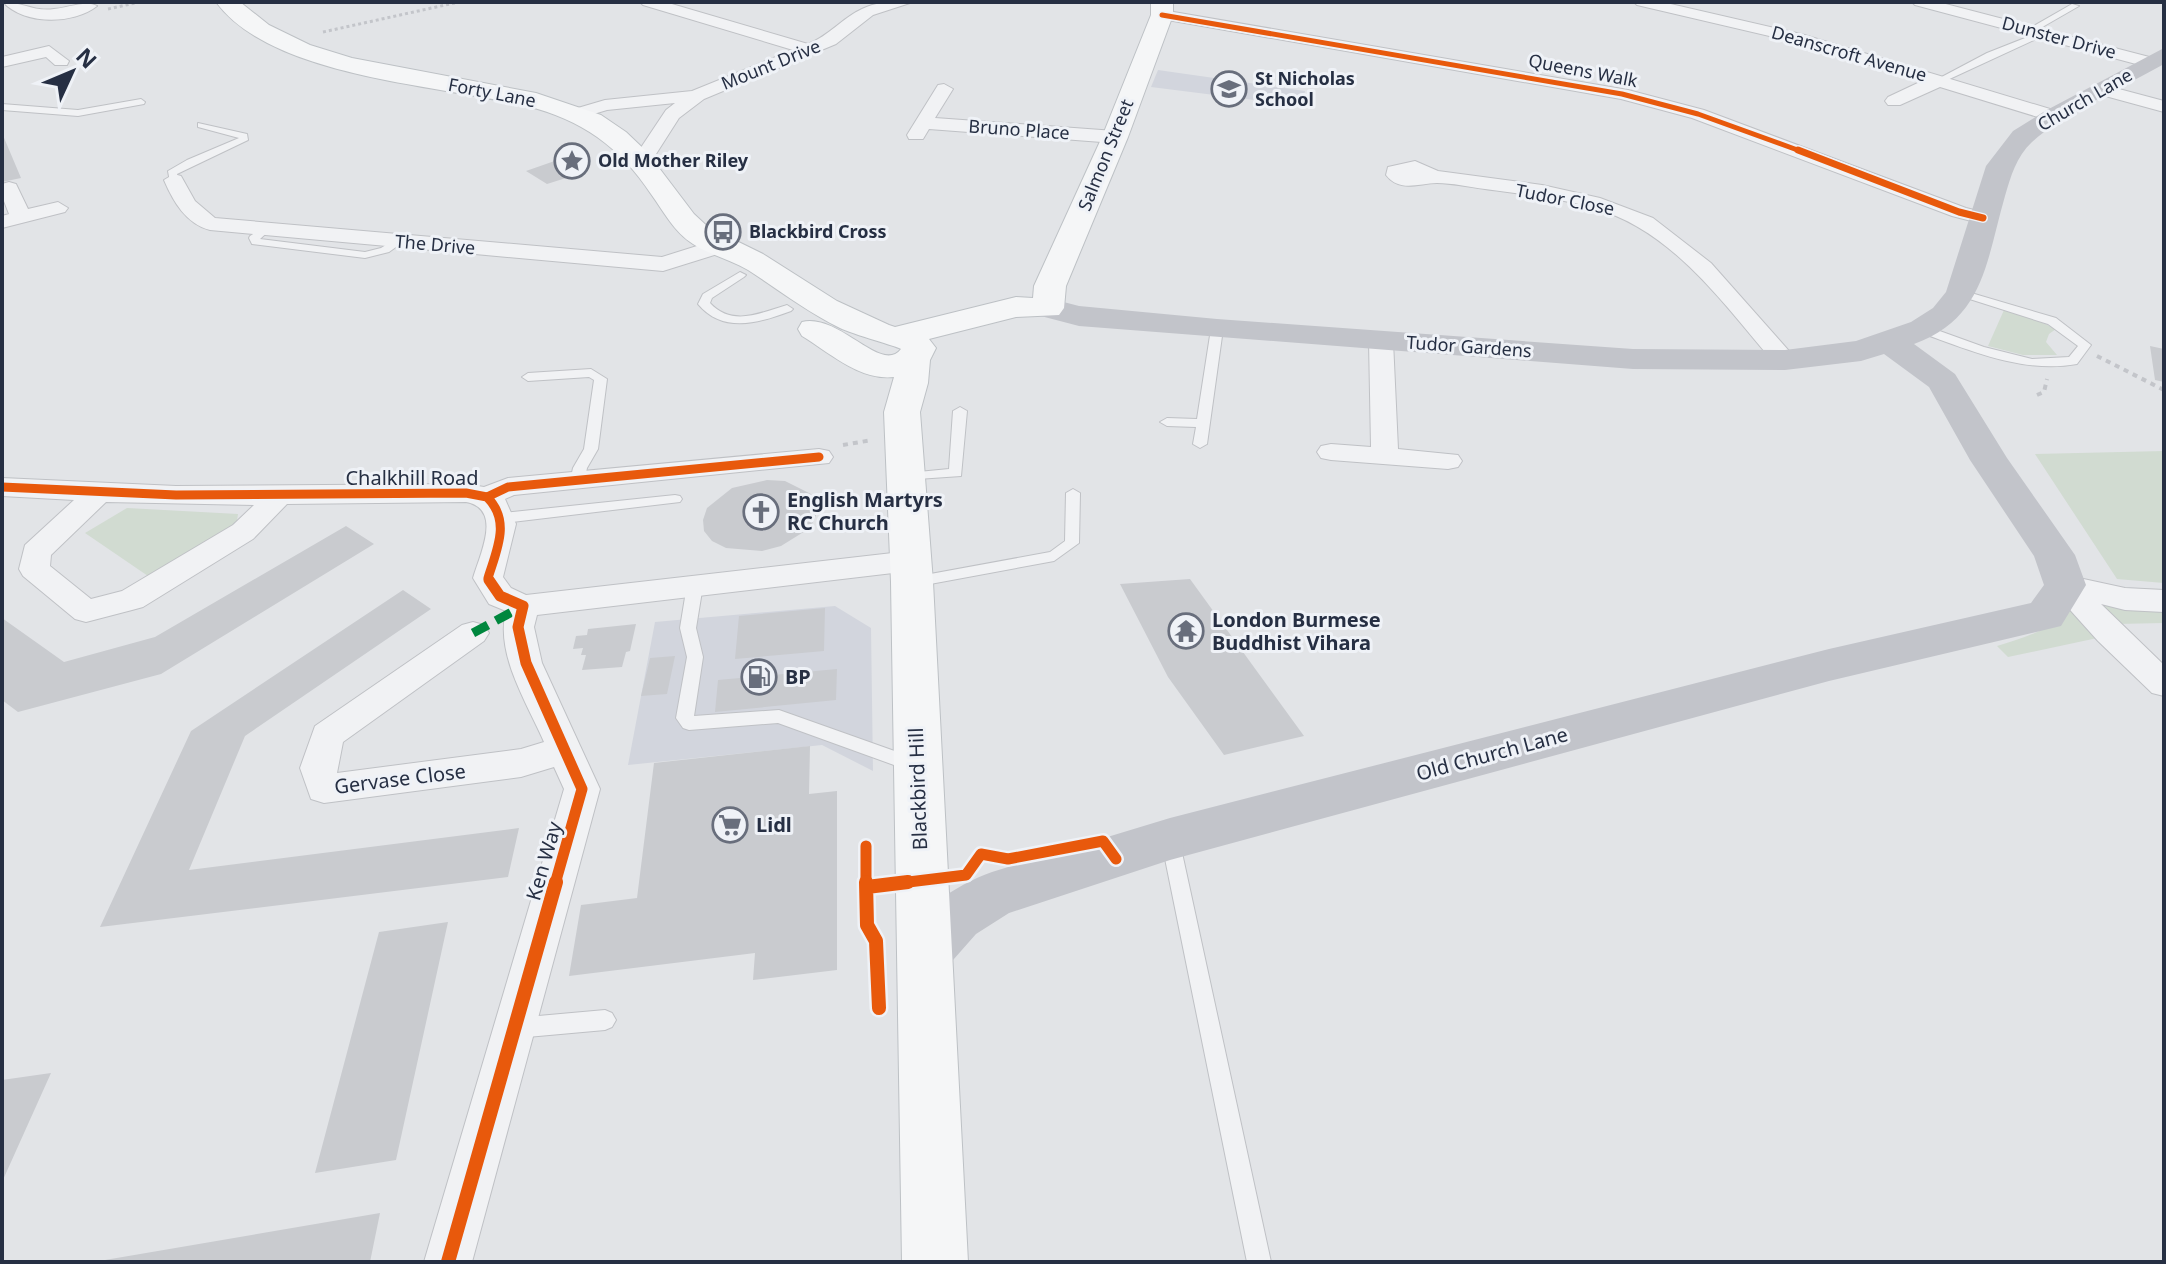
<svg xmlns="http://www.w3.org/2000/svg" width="2166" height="1264" viewBox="0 0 2166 1264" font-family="'Noto Sans',sans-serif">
	<rect width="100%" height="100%" fill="#e2e4e7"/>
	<path fill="#d2d5dd" d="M1158 70 1305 91 1302 106 1151 87Z
		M835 606 871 628 873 771 822 745 628 765 655 622Z"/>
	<path fill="#d1dbd1" d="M2004 310 2032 318 2056 329 2049 334 2046 342 2057 355H2023L1988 346Z
		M2164 451V583L2117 579 2035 454Z
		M127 508 238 514 236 527 148 576 85 533Z
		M2093 604 2164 609V623L2117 624Z
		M2073 606 2102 637 2008 657 1997 646C2023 638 2057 628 2073 606Z"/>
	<path fill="#c9cbcf" d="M2 133 21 178 2 182Z
		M566 157 575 163 568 165 572 168 579 165 588 171 547 184 526 171Z
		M2150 346 2164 349V382L2155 380Z
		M767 480 785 481 811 494 816 504V516L810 528 781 546 762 551 726 548 712 541 704 531 703 520 707 508 732 488Z
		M346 526 374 544 161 674 18 712 2 700V618L64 662 155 637Z
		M1190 579 1304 736 1224 755 1168 677 1120 584Z
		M403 590 431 609 245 736 189 870 519 828 508 877 100 927 191 731Z
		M825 608 824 651 735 659 739 616Z
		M636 624 630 651 626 652 622 667 582 670 586 655H581L583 648 573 649 576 636 587 635 588 629Z
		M675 656 667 694 641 696 650 658Z
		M837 669 836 700 715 712 718 680Z
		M810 746 809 794 837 791V970L753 980 755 953 569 976 581 905 637 898 654 763Z
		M448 922 396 1160 315 1173 379 932Z
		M51 1073 2 1182V1080Z
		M380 1213 370 1262H105V1260Z"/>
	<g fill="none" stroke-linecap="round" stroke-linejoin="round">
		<defs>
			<path id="lane" d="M2072 4 2079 6 2032 33 2025 31Z
				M2040 32 2047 34 1943 82 1936 80 1987 53Z
				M141 99 145 102 144 104 78 116 2 110V104L78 110Z
				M198 123 247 134 248 140 177 174 178 182H170L168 171 187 160 239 138 198 127Z
				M266 226 271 229 260 239 365 252 381 248 394 240 403 242 389 252 365 258 252 244 249 238 250 236Z
				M740 272 746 275 744 277 712 298 710 303C732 327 760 313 787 305L793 309 791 311C759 323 723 334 698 304L703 294Z
				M1961 290 2056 318 2091 345 2077 364C2023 374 1969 350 1919 332V326L1923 325 1984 347 2032 359 2069 357 2078 346 2048 324 1957 295 1955 293Z
				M1217 325 1223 329 1207 444 1200 448 1193 444 1196 427 1167 426 1160 422 1167 418 1197 419 1211 329Z
				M591 369 607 379 598 449 587 468 584 482 577 486 570 482 573 468 584 449 594 380 589 377 528 381 522 377 528 373Z
				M960 407 967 411 961 476 903 480 901 477 908 473 949 469 953 411Z
				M1073 489 1080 493 1079 543 1054 561 914 587 906 582 914 577 1050 552 1065 541 1066 493Z
				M675 495 680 496 682 499 680 502 503 523 496 518 503 513Z
				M695 580 703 585 696 628 703 657 694 716 779 710 917 759 920 764 917 769 911 771 905 769 778 723 689 730 683 728 676 718 687 657 680 628 687 585Z
				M1170 831 1177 834 1179 839 1271 1262H1247L1161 839 1163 834Z
				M605 1010 612 1013 616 1020 612 1027 605 1030 516 1038 508 1035 505 1028 508 1021 516 1018Z"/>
			<path id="street" d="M3 2C22 2 35 12 54 9 67 8 86 0 97 6 73 25 24 25 3 2Z
				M640 2H665L808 44C829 36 842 18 862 9 877 1 896 2 913 2L873 15 836 44 704 99 679 118 649 165 642 167 632 161 666 110 675 103 607 110 577 119 571 118 568 114 571 110 605 100 692 91 793 50 643 5Z
				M1634 2H1662L1801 34 2060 112 2063 116 2054 122 1940 87 1900 105H1888L1885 101 1888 97 1922 81 1791 41 1637 5Z
				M1912 2H1938L2157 59 2159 63 2151 68 1915 5Z
				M1162 10 1628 90 1704 110 1966 208 1990 214 1994 218 1983 224 1952 216 1692 118 1621 99 1156 18 1154 15Z
				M49 46 69 61 67 65H55L46 57 2 67V57Z
				M944 84 953 89 935 118 1115 131 1124 137 1115 143 929 129 923 139H909L907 135 938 85Z
				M2104 85 2164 101V112L2098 94 2095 90Z
				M1415 161 1438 171 1542 185 1600 198 1653 218 1711 263 1797 360 1794 365H1776C1724 305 1674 231 1594 208 1558 198 1521 194 1485 189 1469 187 1452 183 1437 183 1419 183 1400 193 1386 175L1388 167Z
				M174 174 181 176 195 201 215 218 662 257 716 240 727 247 724 252 663 271 210 230C186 224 173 201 164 180Z
				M9 182 16 184 28 209 58 202 68 208 65 212 2 228V216L9 214 2 196V184Z
				M1381 334 1390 336 1393 341 1398 449 1458 455 1462 461 1458 467 1448 469 1331 460 1321 458 1317 452 1321 446 1331 444 1371 447 1369 341 1372 336Z
				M819 449 829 451 833 457 829 463 514 495 505 499 516 524 503 577 511 588 526 595 910 551 921 554 925 561 921 568 910 571 537 615 534 627 542 663 600 789 472 1262H424L564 789 554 767 521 777 324 803 311 799 300 768 315 726 462 625 473 622 484 625 489 633 484 641 343 742 337 773 521 749 544 742C527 703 495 654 506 611L489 604 473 578C480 554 503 509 466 502L287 504 253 539 143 607 132 610 86 622 75 619 23 576 19 569 25 545 74 500 2 496V478L176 486 466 484 484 487 508 478ZM106 502 254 505 233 525 122 591 91 599 50 566 51 555Z
				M2065 575 2125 588 2164 590V612L2125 610 2101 604 2164 665V696L2152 693 2098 641 2054 592 2050 585 2054 578Z"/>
			<path id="primary" d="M216 2H240L269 25 310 45 352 58 536 93 601 115 626 132 647 152 694 214 708 227 763 254 837 301 889 325 895 327 1016 297 1033 298 1034 286 1102 137 1151 15V2H1173V15L1128 137 1066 286 1064 308 1059 315 1016 317 929 339 936 348 930 360 928 383 920 412 933 582 968 1262H902L891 582 884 412 894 377C860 381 830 353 802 336L798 329 802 322C840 313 881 375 901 349 899 347 852 334 840 328 807 312 779 290 748 270 731 260 710 255 693 244 674 232 664 212 651 194 620 147 581 119 526 106 440 85 272 78 216 2Z"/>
		</defs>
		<use href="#lane" stroke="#bfc1c5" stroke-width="2"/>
		<use href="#street" stroke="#bfc1c5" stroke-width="2"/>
		<use href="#primary" stroke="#bdc1c5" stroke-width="2"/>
		<path stroke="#c3c5ca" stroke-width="3" stroke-dasharray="3 3" stroke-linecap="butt" d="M108 9 140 2
			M323 32 459 2"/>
		<path stroke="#c3c5ca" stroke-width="4" stroke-dasharray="5 5" stroke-linecap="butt" d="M2097 356 2164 390
			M2037 395 2044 392 2047 379
			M843 445 872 440"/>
		<use href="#lane" fill="#f1f2f4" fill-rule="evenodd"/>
		<use href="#street" fill="#f1f2f4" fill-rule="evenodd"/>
		<path fill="#c2c4ca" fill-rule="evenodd" d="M2164 48V64C2127 85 2061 115 2032 142 2016 157 2011 176 2005 196 1986 261 1985 318 1914 344L1955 374 2007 458 2075 555 2086 585 2061 626 1829 681 1170 860 1009 913 976 934 946 968 926 975 906 968 898 950C916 912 953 886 992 872L1170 818 1829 649 2031 603 2044 585 2034 556 1970 460 1929 387 1884 354 1861 361 1785 370 1633 369 1079 326 1037 315 1032 308 1037 301 1048 298 1079 306 1217 319 1633 349 1785 350 1856 341 1911 322 1933 308 1946 292 1986 166 2013 131 2045 111Z"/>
		<use href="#primary" fill="#f5f6f7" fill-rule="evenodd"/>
		<path stroke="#00873e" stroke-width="9" stroke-dasharray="17 9" stroke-linecap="butt" d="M473 633 523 606"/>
		<defs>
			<path id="cycleway-far4" d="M1162 15 1622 94 1698 114 1803 152"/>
			<path id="cycleway-far3" d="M1798 150 1959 212 1983 218"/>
			<path id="cycleway-far2" d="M2 487 176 495 466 493 487 497 508 487 819 457
				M487 497C511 521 497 549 488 578L491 582"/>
			<path id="cycleway-far1" d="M489 580 500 596 523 606 518 627 526 663 582 789 555 884
				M866 846V884
				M892 884 966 875 981 854 1008 859 1103 841 1116 859"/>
			<path id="cycleway" d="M866 882 867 925 876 941 879 1008
				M867 887 908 882
				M448 1262 556 882"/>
		</defs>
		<use href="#cycleway-far4" stroke="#eff2f7" stroke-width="8"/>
		<use href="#cycleway-far3" stroke="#eff2f7" stroke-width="10"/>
		<use href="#cycleway-far2" stroke="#eff2f7" stroke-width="13"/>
		<use href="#cycleway-far1" stroke="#eff2f7" stroke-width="16"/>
		<use href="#cycleway" stroke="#eff2f7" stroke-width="19"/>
		<use href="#cycleway-far4" stroke="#e8590c" stroke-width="5"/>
		<use href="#cycleway-far3" stroke="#e8590c" stroke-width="7"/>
		<use href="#cycleway-far2" stroke="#e8590c" stroke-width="9"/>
		<use href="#cycleway-far1" stroke="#e8590c" stroke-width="11"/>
		<use href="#cycleway" stroke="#e8590c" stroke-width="14"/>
	</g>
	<defs>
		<symbol id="school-ring" viewBox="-11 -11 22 22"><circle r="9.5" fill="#eff2f7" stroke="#686e7c" stroke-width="1.5"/><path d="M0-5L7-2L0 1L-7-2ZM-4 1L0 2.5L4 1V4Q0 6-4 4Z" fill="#686e7c"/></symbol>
		<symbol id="sight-ring" viewBox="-11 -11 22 22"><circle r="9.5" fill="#eff2f7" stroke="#686e7c" stroke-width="1.5"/><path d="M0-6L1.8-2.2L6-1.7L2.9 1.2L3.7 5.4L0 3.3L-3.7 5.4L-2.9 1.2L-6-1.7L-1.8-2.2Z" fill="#686e7c"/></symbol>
		<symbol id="bus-ring" viewBox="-11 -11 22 22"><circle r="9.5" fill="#eff2f7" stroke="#686e7c" stroke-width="1.5"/><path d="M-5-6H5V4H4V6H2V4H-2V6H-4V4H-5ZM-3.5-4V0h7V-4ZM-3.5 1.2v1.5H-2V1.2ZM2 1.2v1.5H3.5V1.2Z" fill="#686e7c"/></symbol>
		<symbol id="church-ring" viewBox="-11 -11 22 22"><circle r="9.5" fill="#eff2f7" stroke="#686e7c" stroke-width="1.5"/><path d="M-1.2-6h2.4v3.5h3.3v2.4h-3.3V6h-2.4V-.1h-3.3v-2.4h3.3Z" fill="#686e7c"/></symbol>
		<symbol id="temple-ring" viewBox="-11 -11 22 22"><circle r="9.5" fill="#eff2f7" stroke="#686e7c" stroke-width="1.5"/><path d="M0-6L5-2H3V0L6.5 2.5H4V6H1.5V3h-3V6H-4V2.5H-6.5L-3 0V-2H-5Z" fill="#686e7c"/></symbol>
		<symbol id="fuel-ring" viewBox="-11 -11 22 22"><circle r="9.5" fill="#eff2f7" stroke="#686e7c" stroke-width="1.5"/><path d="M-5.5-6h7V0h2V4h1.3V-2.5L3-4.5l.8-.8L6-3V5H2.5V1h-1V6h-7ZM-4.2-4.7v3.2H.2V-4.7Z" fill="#686e7c"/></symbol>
		<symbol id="supermarket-ring" viewBox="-11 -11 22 22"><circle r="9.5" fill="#eff2f7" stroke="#686e7c" stroke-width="1.5"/><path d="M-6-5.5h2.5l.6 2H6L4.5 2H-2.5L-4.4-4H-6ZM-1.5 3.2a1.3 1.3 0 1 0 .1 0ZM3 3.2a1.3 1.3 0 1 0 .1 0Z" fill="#686e7c"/></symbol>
	</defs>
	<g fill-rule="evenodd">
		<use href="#school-ring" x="1209" y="69" width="40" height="40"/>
		<use href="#sight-ring" x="552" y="141" width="40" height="40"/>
		<use href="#bus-ring" x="703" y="212" width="40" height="40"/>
		<use href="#church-ring" x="741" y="492" width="40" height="40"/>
		<use href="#temple-ring" x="1166" y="611" width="40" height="40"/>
		<use href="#fuel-ring" x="739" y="657" width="40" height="40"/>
		<use href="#supermarket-ring" x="710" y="805" width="40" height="40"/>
	</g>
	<g text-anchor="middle" stroke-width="6" stroke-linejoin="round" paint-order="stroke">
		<g font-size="18" fill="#262f43" stroke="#eff2f7">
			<text transform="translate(2059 38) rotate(15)" y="6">Dunster Drive</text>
			<text transform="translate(1849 54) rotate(16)" y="6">Deanscroft Avenue</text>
			<text transform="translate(771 65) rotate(-22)" y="6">Mount Drive</text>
			<text transform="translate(1583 71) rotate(11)" y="6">Queens Walk</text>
			<text transform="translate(492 93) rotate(11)" y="6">Forty Lane</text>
			<text transform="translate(2085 100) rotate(-30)" y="6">Church Lane</text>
			<text transform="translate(1019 130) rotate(4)" y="6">Bruno Place</text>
			<text transform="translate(1106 155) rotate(-68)" y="6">Salmon Street</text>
			<text transform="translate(1565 200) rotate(11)" y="6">Tudor Close</text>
			<text transform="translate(435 245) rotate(5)" y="6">The Drive</text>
			<text transform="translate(1469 347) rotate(4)" y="6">Tudor Gardens</text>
		</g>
		<g font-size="18" font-weight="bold" fill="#262f43" stroke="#eff2f7" text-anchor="start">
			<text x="1255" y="85">St Nicholas<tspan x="1255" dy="21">School</tspan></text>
			<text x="598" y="167">Old Mother Riley</text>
			<text x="749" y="238">Blackbird Cross</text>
		</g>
		<g font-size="20" fill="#262f43" stroke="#eff2f7">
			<text x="412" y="485">Chalkhill Road</text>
			<text transform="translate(1492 754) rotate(-15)" y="7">Old Church Lane</text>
			<text transform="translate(400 779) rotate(-7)" y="7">Gervase Close</text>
			<text transform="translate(918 789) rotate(-92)" y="7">Blackbird Hill</text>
			<text transform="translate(544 861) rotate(-74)" y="7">Ken Way</text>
		</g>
		<g font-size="20" font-weight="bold" fill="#262f43" stroke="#eff2f7" text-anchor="start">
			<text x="787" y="507">English Martyrs<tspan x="787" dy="23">RC Church</tspan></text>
			<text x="1212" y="627">London Burmese<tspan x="1212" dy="23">Buddhist Vihara</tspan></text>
			<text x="785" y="684">BP</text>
			<text x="756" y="832">Lidl</text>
		</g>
	</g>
	<rect width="2166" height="1264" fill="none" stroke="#262f43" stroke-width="8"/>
	<g transform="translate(72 72) rotate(46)" stroke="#eff2f7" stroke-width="6" paint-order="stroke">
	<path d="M0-6L14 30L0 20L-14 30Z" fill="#262f43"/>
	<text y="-12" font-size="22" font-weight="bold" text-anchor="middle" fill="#262f43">N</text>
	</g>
</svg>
